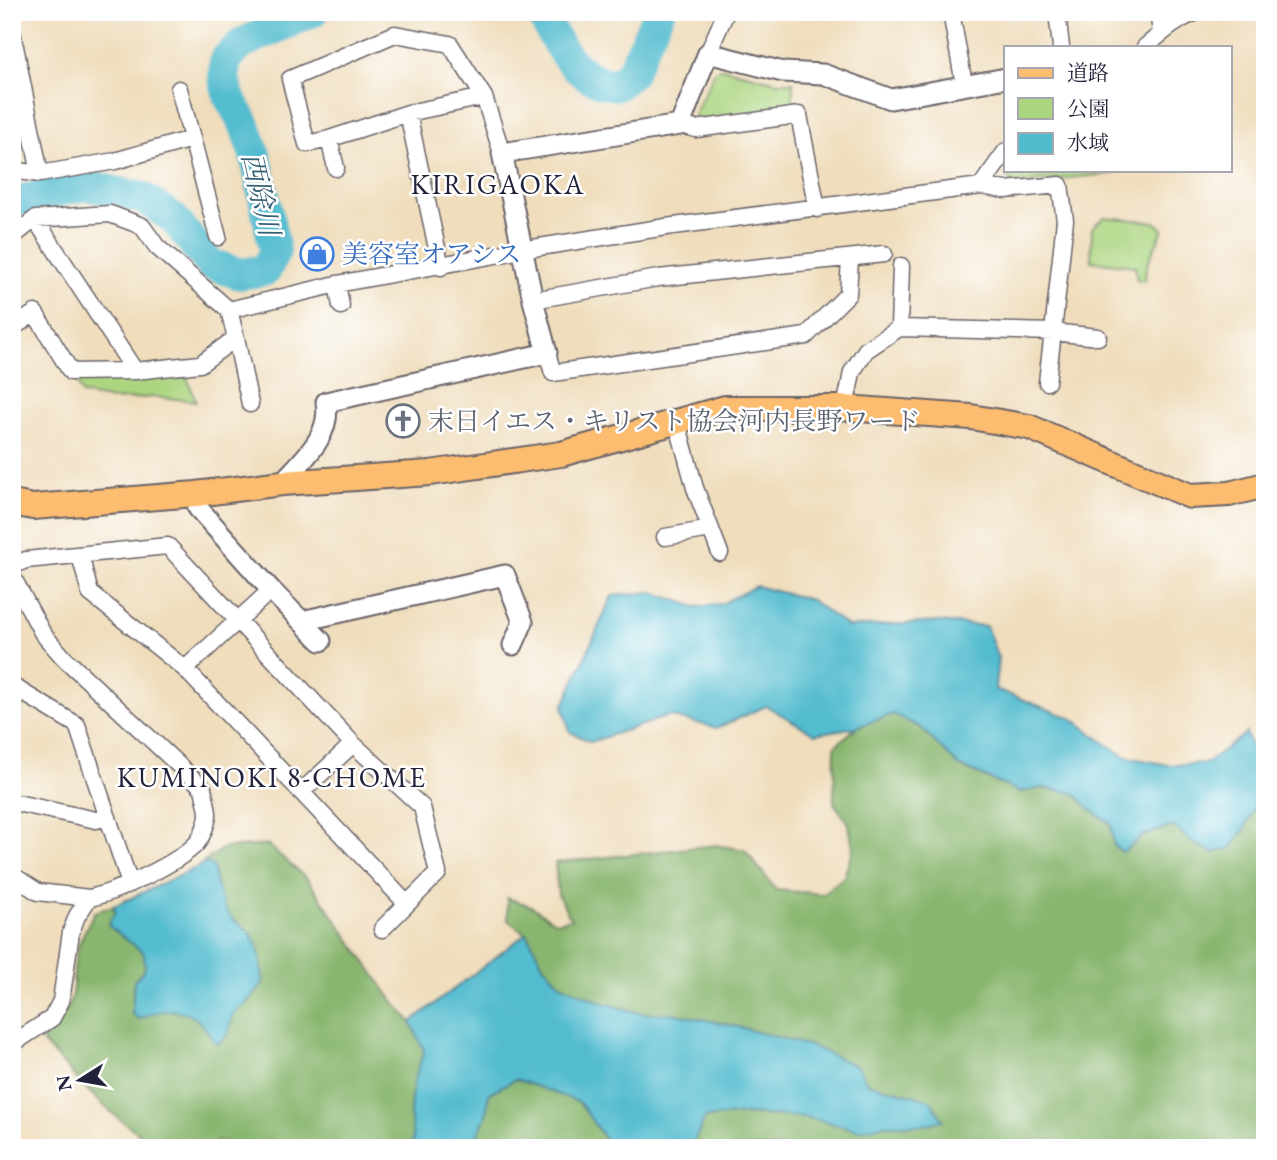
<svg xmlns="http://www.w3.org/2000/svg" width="1277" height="1160" viewBox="0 0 1277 1160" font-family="'EB Garamond','Noto Serif JP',serif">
	<rect width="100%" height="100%" fill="#fff"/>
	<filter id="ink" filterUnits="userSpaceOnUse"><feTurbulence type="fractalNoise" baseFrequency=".0143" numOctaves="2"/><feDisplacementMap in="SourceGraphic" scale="14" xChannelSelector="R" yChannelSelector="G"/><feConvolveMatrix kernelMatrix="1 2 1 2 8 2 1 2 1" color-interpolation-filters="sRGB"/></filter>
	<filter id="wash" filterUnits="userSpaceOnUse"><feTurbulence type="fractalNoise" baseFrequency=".00686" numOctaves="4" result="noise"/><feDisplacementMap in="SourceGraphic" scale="28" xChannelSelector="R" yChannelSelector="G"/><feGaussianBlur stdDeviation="1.57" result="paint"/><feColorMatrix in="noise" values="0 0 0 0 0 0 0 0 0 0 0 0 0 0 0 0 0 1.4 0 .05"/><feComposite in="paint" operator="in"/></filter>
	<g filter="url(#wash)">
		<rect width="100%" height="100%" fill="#efddbc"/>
		<path fill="#acd580" stroke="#677c5e" stroke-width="2" d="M722 68 777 82H793V111L696 121 694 115 715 71Z
			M1009 170H1116V173L1012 184 1006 175Z
			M1104 217 1155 222 1163 229 1146 267 1145 281 1137 280 1135 266 1091 261 1092 228Z
			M185 372 196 401 156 397 112 400 82 394 73 375Z"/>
		<path fill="#89b66e" stroke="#566c54" stroke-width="2" d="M893 714 920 727 960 767 1020 792 1043 788 1074 793 1090 809 1111 824 1114 846 1173 826 1193 843 1254 809 1255 782 1265 775V1148H283L272 1141C253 1150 236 1150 218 1140L210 1148H146C146 1134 136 1132 126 1124 95 1101 70 1070 43 1043L45 1031C85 1004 67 985 78 948 81 936 89 924 94 912L114 906 196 868 223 848 268 845 308 880 393 1001 411 1022 526 934 508 920 507 898 531 906 555 922 571 919 558 895 555 863 716 845 745 850 776 890 823 894 844 877 853 849 849 824 834 803 835 746 857 727Z"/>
		<path fill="#52bccf" stroke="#3a6f85" stroke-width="2" d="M756 586 811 600 848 627 938 622 986 626 998 658 995 689 1071 718 1106 744 1127 757 1169 765 1207 763 1246 733 1256 759 1254 809 1245 829 1230 849 1213 853 1193 843 1173 826 1144 835 1123 852 1114 846 1111 824 1090 809 1074 793 1043 788 1020 792 959 766 920 727 893 714 857 727 815 734 766 706 717 728 669 716 591 742 570 732 563 707 612 596 652 592 696 607 721 604Z
			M206 863 213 866C215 883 220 905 232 918 238 925 247 927 252 936 261 949 262 969 263 984L245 1005 233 1014 228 1034 217 1044C211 1037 205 1027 199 1021 180 1005 159 1009 139 1019L132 1014 134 981 145 969 144 953 109 926 110 920 115 914 114 906Z
			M527 933 543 965 560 984 600 1002 644 1014 672 1013 731 1025 814 1047 858 1067 867 1083 930 1100 943 1120 924 1125H883L859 1130 805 1117 746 1114 705 1118 691 1148H611L579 1102 516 1079 489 1093 486 1116 472 1148H412C415 1134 410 1124 410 1110 411 1089 417 1070 424 1051L411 1022Z"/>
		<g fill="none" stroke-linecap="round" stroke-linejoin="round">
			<path stroke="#52bccf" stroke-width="32" d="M541 12C557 46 576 82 617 85L631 73 659 12
				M12 199 23 200 85 185 143 198 173 218 210 264 240 274 266 270 275 251 256 158 244 123 230 99 224 79 225 60 243 43 312 12"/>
		</g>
	</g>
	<g filter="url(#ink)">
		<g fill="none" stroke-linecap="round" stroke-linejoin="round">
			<defs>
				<path id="minor" d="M951 12 964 84
					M1057 12 1061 47
					M1158 12 1161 32
					M1258 12 1265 13
					M13 36 40 174
					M1145 47C1161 34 1177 19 1197 12
					M708 53 726 12
					M179 89 218 237
					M484 97 408 113 329 139 307 144 290 79 395 34 450 44 484 97 502 153
					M408 113 441 267
					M680 125 696 129 799 115 817 209
					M329 139 336 168
					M12 170 40 174 115 161 191 139
					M981 186 1006 151
					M12 237 35 219
					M337 284 341 306
					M533 300 658 278 884 254
					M229 310 236 338 200 364 135 371 35 219 110 214 142 226 157 247 229 310 337 284 533 248 666 227 981 186 1005 190 1060 185 1065 220 1053 332 899 328 866 350 852 372 845 408
					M12 328 35 313 71 372 135 371
					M899 328 901 266
					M236 338 250 404
					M547 353 553 373 806 336 848 294 850 259
					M1047 382 1053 332 1098 337
					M676 419 695 488 720 553
					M665 537 711 529
					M80 555 90 593 185 669 407 904
					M12 566 26 560 168 546 353 744 422 807 438 873 382 929
					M12 576 43 634 64 658 203 788C204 796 208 806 208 814 208 822 201 839 196 844 178 863 115 893 89 898L77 916 71 932 61 1001 52 1018 12 1044
					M185 669 271 590
					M12 686 77 725 130 884
					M12 710 17 689
					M301 792 353 744
					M12 802 96 820 108 817
					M12 875 38 892 89 898"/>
				<path id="tertiary" d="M282 483C303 459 332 436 326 402L547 353 533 300 502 153 680 125 708 53 783 72 823 74 891 99 1006 78
					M196 494 198 508 271 590 321 641
					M302 621 505 575 523 622 513 645"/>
				<path id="primary" d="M12 503 33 507 196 494 282 483 430 473 561 454 725 408H845L971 417 1029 427 1190 496 1229 494 1265 485"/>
			</defs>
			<use href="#minor" stroke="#6a6368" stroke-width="19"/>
			<use href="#tertiary" stroke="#6a6368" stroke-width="23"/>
			<use href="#primary" stroke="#6a6368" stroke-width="28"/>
			<use href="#minor" stroke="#fff" stroke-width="16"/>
			<use href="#tertiary" stroke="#fff" stroke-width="19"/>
			<use href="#primary" stroke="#fcbd6f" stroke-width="24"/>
		</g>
	</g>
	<defs>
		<symbol id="shop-ring" viewBox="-11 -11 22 22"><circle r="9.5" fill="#fff" stroke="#3f7fe0" stroke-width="1.5"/><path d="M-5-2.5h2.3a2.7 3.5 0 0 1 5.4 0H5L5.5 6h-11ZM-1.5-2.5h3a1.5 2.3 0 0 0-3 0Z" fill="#3f7fe0"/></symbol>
		<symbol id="church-ring" viewBox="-11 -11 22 22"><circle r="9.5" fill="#fff" stroke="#6b7280" stroke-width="1.5"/><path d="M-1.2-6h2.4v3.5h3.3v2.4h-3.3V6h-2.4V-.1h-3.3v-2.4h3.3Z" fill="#6b7280"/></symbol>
	</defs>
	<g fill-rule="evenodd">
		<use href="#shop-ring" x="298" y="235" width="38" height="38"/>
		<use href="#church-ring" x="384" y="402" width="38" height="38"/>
	</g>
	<g text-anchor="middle" stroke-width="5" stroke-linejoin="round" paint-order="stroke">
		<g font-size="26" fill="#366cbe" stroke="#fff" text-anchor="start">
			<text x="342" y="263">美容室オアシス</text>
		</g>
		<g font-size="26" fill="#5b616d" stroke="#fff" text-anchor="start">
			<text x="428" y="430">末日イエス・キリスト協会河内長野ワード</text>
		</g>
		<g font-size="28" letter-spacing="2" fill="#22223b" stroke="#fff">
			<text x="498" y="194">KIRIGAOKA</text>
			<text x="272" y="787">KUMINOKI 8-CHOME</text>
		</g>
		<g font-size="28" font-style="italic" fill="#356076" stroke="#fff">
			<text transform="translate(261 194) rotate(77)" y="10">西除川</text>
		</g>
	</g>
	<rect width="1277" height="1160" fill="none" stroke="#fff" stroke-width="42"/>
	<rect x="1004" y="46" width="228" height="126" fill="#ffffff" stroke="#a7a7b1" stroke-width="2"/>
	<rect x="1018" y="68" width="35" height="10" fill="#fcbd6f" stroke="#a7a7b1" stroke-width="2"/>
	<text x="1067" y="80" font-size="21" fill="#22223b">道路</text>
	<rect x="1018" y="98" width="35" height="21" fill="#acd580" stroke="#a7a7b1" stroke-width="2"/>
	<text x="1067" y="116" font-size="21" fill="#22223b">公園</text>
	<rect x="1018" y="133" width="35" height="21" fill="#52bccf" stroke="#a7a7b1" stroke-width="2"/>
	<text x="1067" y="150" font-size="21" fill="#22223b">水域</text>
	<g transform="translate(80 1080) rotate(259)" stroke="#ffffff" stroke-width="5" paint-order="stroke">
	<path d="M0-5L12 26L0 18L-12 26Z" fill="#22223b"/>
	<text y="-10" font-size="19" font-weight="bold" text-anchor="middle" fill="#22223b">N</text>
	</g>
</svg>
